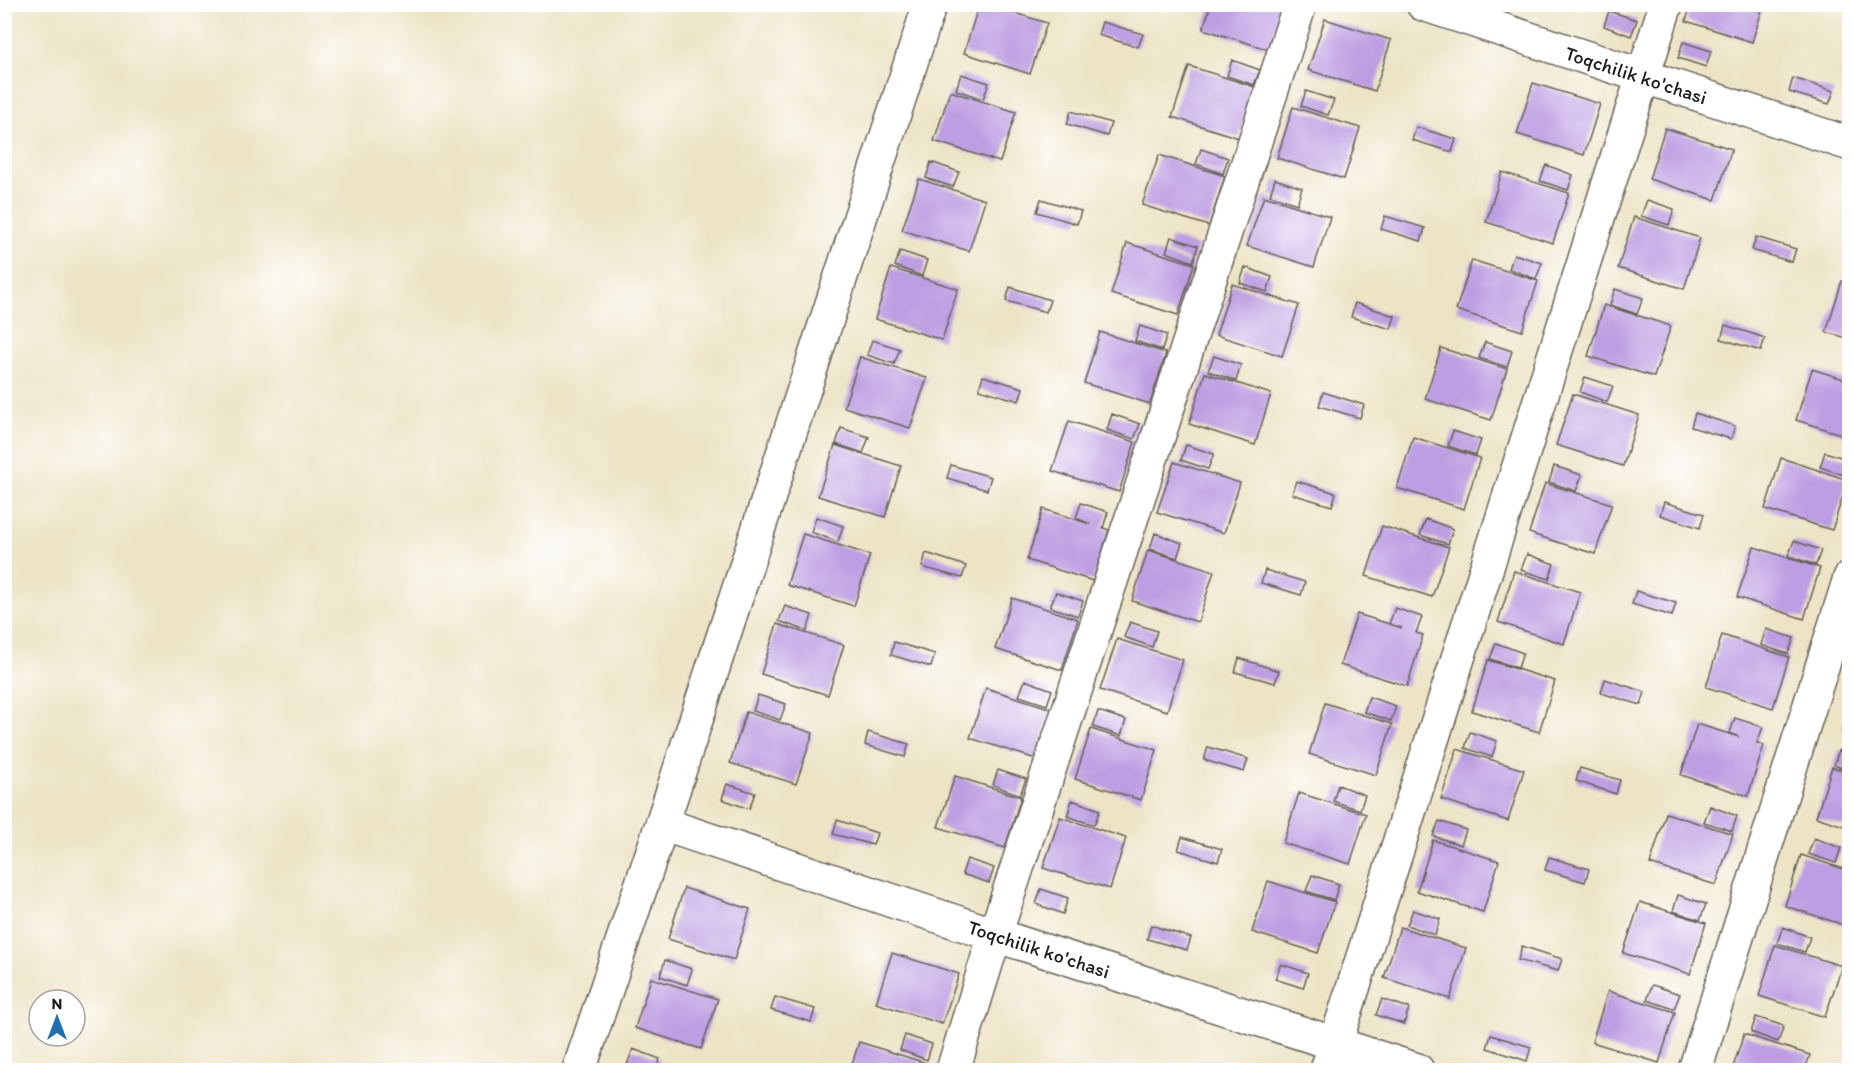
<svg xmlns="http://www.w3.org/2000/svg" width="1854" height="1075" viewBox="0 0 1854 1075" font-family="Itim,sans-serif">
	<rect width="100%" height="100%" fill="#fff"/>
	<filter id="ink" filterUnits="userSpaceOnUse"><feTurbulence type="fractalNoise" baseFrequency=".0167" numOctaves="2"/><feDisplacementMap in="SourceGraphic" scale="12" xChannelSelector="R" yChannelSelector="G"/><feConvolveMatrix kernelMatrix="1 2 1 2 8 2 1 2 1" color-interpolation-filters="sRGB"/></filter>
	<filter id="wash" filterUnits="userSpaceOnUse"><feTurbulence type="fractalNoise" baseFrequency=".008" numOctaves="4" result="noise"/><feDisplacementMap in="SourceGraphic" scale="24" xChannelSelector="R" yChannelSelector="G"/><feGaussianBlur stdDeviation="1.35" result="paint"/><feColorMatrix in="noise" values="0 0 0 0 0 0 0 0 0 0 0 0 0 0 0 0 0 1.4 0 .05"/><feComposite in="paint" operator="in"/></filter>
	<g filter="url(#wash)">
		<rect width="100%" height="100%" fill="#ede4c6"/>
		<g id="blocks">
			<path fill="#bd9ee2" d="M979 4H986L1047 23 1030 74 964 53Z
				M1211 4H1284L1270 50 1203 29Z
				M1691 4H1764L1752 42 1686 21Z
				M1828 4H1850V12L1828 5Z
				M1609 11 1637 20 1631 36 1604 26Z
				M1325 19 1391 40 1375 91 1308 70Z
				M1102 22 1143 34 1138 47 1098 35Z
				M1683 42 1711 51 1706 67 1678 58Z
				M1232 60 1260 70 1254 85 1227 76Z
				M1189 66 1255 87 1239 138 1172 117Z
				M961 74 989 83 983 99 956 90Z
				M1793 78 1834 91 1829 104 1789 92Z
				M1533 83 1600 104 1584 155 1517 134Z
				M950 91 1016 112 1000 162 934 141Z
				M1306 91 1334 100 1328 115 1301 106Z
				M1293 107 1360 128 1344 179 1277 158Z
				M1071 111 1111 123 1107 136 1067 124Z
				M1416 127 1456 139 1452 152 1412 140Z
				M1665 128 1732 149 1715 200 1649 179Z
				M1201 149 1228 158 1223 174 1196 164Z
				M1159 155 1225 176 1209 226 1142 205Z
				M931 162 959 172 953 187 926 178Z
				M1546 165 1573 175 1568 190 1540 181Z
				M1502 172 1569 193 1553 243 1486 222Z
				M919 179 985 200 969 251 902 230Z
				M1275 179 1302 188 1297 204 1270 195Z
				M1264 196 1330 217 1314 267 1247 246Z
				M1041 199 1081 211 1077 224 1037 212Z
				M1647 200 1674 209 1669 225 1641 216Z
				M1385 216 1425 228 1421 241 1381 229Z
				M1634 217 1700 238 1684 289 1618 268Z
				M1171 237 1198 246 1193 262 1166 252Z
				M1756 237 1796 249 1792 262 1752 250Z
				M1127 243 1194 264 1178 315 1111 294Z
				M900 251 927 260 922 276 895 266Z
				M1514 254 1542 263 1536 279 1509 269Z
				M1472 260 1538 281 1522 331 1456 310Z
				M1245 267 1272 277 1267 292 1240 283Z
				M891 268 958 289 942 340 875 319Z
				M1842 281 1850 283V339L1826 332Z
				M1232 284 1299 305 1282 356 1216 335Z
				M1010 287 1050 300 1046 312 1006 301Z
				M1615 289 1643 298 1637 314 1610 305Z
				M1355 303 1395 316 1391 329 1351 317Z
				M1604 305 1671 326 1654 377 1588 356Z
				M1725 325 1765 338 1761 351 1721 339Z
				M1140 326 1167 335 1162 350 1135 341Z
				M1100 332 1166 353 1150 404 1084 383Z
				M872 340 900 349 894 364 867 355Z
				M1485 342 1512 351 1507 367 1479 358Z
				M1441 348 1507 369 1491 420 1425 399Z
				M1214 356 1241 365 1236 381 1208 371Z
				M860 357 927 378 910 428 844 407Z
				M1812 369 1850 381V437L1796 420Z
				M1205 373 1271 394 1255 445 1189 424Z
				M983 376 1023 388 1019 401 979 389Z
				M1585 377 1613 386 1607 402 1580 392Z
				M1323 392 1364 405 1360 418 1319 406Z
				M1573 394 1639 415 1623 466 1556 445Z
				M1695 413 1735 426 1731 439 1691 427Z
				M1112 414 1140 424 1134 439 1107 430Z
				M1069 421 1135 442 1119 492 1052 471Z
				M841 428 869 437 863 453 836 444Z
				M1453 431 1481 440 1476 455 1448 446Z
				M1413 437 1480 458 1464 509 1397 488Z
				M835 445 901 466 885 517 818 496Z
				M1186 445 1214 454 1208 469 1181 460Z
				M1825 452 1850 460 1847 476 1820 467Z
				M1781 458 1848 480 1832 530 1765 509Z
				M1174 462 1240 483 1224 533 1157 512Z
				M951 465 991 477 987 490 947 478Z
				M1554 466 1582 475 1576 491 1549 482Z
				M1296 481 1336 493 1332 506 1292 494Z
				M1545 483 1612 504 1595 554 1529 533Z
				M1664 502 1704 514 1700 528 1660 515Z
				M1081 503 1108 512 1103 528 1109 530 1093 581 1027 560 1043 509 1090 524 1076 518Z
				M816 517 843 526 838 542 811 532Z
				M1426 519 1453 529 1448 544 1420 535Z
				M1382 526 1449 547 1432 597 1366 576Z
				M1155 533 1182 543 1177 558 1150 549Z
				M803 534 870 555 854 606 787 585Z
				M1794 541 1821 550 1816 565 1788 556Z
				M1754 547 1820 568 1804 619 1737 597Z
				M1148 550 1214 571 1198 622 1132 601Z
				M926 553 966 566 962 578 922 567Z
				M1527 554 1554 564 1549 579 1521 570Z
				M1265 570 1305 582 1301 595 1261 583Z
				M1514 571 1580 592 1564 644 1498 622Z
				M1636 591 1676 603 1672 616 1632 604Z
				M1056 592 1083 601 1078 616 1050 607Z
				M1012 598 1078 619 1062 670 995 649Z
				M785 606 812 615 807 631 779 621Z
				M1395 608 1422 617 1416 633 1423 635 1407 686 1340 665 1357 614 1402 628 1389 624Z
				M1130 622 1157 631 1152 647 1124 637Z
				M777 624 844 645 828 695 761 674Z
				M1766 629 1794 638 1788 654 1761 645Z
				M1722 635 1789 657 1773 708 1706 687Z
				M1117 639 1183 660 1167 711 1100 690Z
				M894 642 935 654 931 667 891 655Z
				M1496 643 1523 653 1518 668 1490 659Z
				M1239 658 1279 671 1275 683 1235 672Z
				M1488 660 1555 681 1539 732 1472 711Z
				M1605 679 1645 692 1641 705 1601 693Z
				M1025 680 1052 690 1047 705 1019 696Z
				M986 688 1052 709 1036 759 970 738Z
				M758 695 786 704 780 720 753 711Z
				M1369 697 1396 706 1391 721 1364 712Z
				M1325 703 1392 724 1376 775 1309 754Z
				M1850 705V731L1842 729Z
				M1098 711 1126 720 1121 736 1093 727Z
				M746 712 813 733 796 784 730 763Z
				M1735 718 1763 727 1757 743 1764 745 1748 796 1681 775 1697 724 1739 737 1730 733Z
				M1091 729 1157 750 1141 800 1075 779Z
				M868 732 909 744 905 757 865 745Z
				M1470 732 1497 741 1492 757 1465 748Z
				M1208 747 1248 759 1244 772 1204 760Z
				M1457 749 1524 770 1508 821 1441 799Z
				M1839 750 1850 754V771L1834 765Z
				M1832 767 1850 772V828L1816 817Z
				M1580 768 1620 780 1616 794 1576 781Z
				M998 770 1026 779 1020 795 993 785Z
				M955 776 1021 797 1005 848 938 827Z
				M727 784 755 793 749 809 722 799Z
				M1338 785 1365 795 1360 810 1333 801Z
				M1299 793 1366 814 1350 864 1283 843Z
				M1072 800 1100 810 1094 825 1067 816Z
				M1710 806 1737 816 1732 831 1704 822Z
				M1666 813 1733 834 1716 885 1650 864Z
				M1060 817 1126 838 1110 889 1043 868Z
				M837 820 877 833 873 845 833 834Z
				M1439 821 1466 830 1461 845 1433 836Z
				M1182 837 1222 849 1218 862 1178 850Z
				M1814 838 1841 848 1836 863 1808 854Z
				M1433 840 1499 861 1483 912 1417 891Z
				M1801 855 1850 871V927L1785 906Z
				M1549 857 1589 869 1585 882 1545 870Z
				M967 859 994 868 989 883 962 874Z
				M1312 875 1339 884 1334 900 1306 891Z
				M1268 881 1335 902 1318 953 1252 932Z
				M684 888 750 909 734 960 668 939Z
				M1041 889 1068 898 1063 914 1036 904Z
				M1678 895 1706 904 1700 920 1673 911Z
				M1640 902 1706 923 1690 974 1623 953Z
				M1413 910 1440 919 1435 935 1407 925Z
				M1151 925 1191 938 1187 950 1147 939Z
				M1400 927 1466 948 1450 999 1384 978Z
				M1783 927 1810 937 1805 952 1777 943Z
				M1775 945 1842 966 1825 1017 1759 996Z
				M1522 946 1562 959 1558 971 1518 960Z
				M892 953 959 974 942 1024 876 1003Z
				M665 960 692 969 687 985 660 976Z
				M1281 964 1308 973 1303 988 1275 979Z
				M651 978 718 999 701 1049 635 1028Z
				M1652 985 1680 994 1674 1009 1647 1000Z
				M1608 991 1675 1012 1659 1063 1592 1042Z
				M775 997 815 1009 811 1022 771 1010Z
				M1382 999 1409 1008 1404 1024 1376 1015Z
				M1756 1017 1784 1026 1778 1042 1751 1032Z
				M1744 1034 1810 1055 1805 1070H1732Z
				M905 1035 932 1044 927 1060 900 1050Z
				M1491 1035 1531 1047 1527 1061 1487 1048Z
				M859 1042 926 1063 924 1070H850Z
				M633 1049 660 1059 656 1070H643L627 1065Z"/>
		</g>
	</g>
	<g filter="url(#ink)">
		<use href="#blocks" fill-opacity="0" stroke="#656258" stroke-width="1.5"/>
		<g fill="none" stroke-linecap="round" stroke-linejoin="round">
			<defs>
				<path id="minor" d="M1423 4 1850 144
					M662 824 995 935 1417 1070
					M579 1070 662 824 930 4
					M953 1070 995 935 1300 4
					M1327 1070 1666 4
					M1695 1070 1850 578"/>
			</defs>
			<use href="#minor" stroke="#656258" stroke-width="36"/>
			<use href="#minor" stroke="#fff" stroke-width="33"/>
		</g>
	</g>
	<g text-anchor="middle" stroke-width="4.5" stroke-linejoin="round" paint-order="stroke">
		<g font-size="20" fill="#1c1c1c" stroke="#fff">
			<text transform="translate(1636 75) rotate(18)" y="7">Toqchilik ko'chasi</text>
			<text transform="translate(1039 949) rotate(18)" y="7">Toqchilik ko'chasi</text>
		</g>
	</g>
	<rect width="1854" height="1075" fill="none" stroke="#fff" stroke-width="24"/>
	<g transform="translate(57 1018)"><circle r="28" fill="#ffffff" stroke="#a4a4a4" stroke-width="1.5"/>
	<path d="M0-4.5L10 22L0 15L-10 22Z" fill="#1f6fb2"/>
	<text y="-9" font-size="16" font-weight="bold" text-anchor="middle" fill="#1c1c1c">N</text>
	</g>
</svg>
